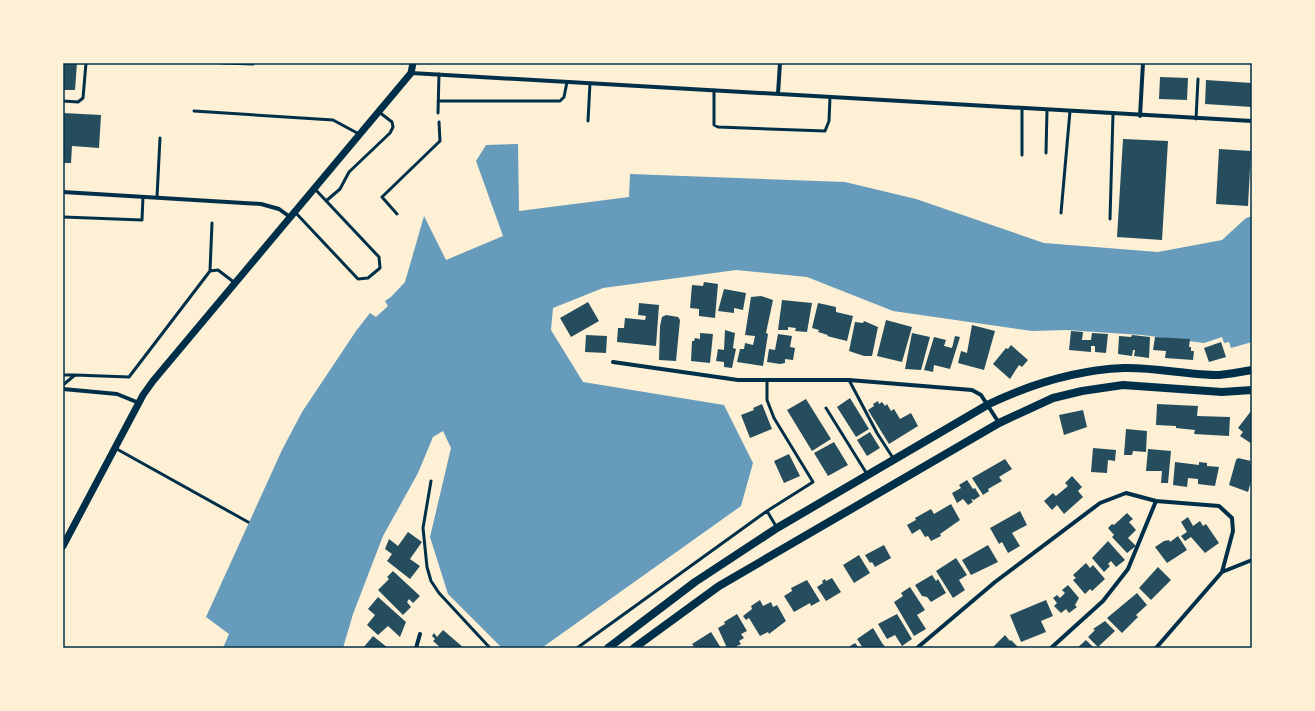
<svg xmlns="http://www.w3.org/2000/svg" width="1315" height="711" viewBox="0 0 1315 711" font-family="Lato,sans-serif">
	<rect width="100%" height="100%" fill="#fdf0d5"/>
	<path fill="#669bbc" d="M518 144 519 211 629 197 630 174 845 182 916 199 1044 243 1158 252 1222 240 1246 218 1252 216V342L1231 348 1229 342 1224 343 1222 337 1204 343 1142 335 1066 330 1032 331 893 311 807 277 736 270 603 288 553 308 551 330 583 382 724 405 753 463 741 506 543 647 502 648 448 594 430 537 451 448 443 431 433 437 418 473 383 536 353 614 343 648H223L229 634 206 617 282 450 302 412 356 331 370 313 376 317 388 306 385 301 391 297 405 282 424 216 446 260 503 236 476 161 486 145Z"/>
	<path fill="#264d5e" d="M63 63H77L75 90H63Z
		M1160 77 1188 78 1187 100 1159 99Z
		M1206 80 1252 83V107L1205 104Z
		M63 113 101 115 99 148 72 146 71 163H63Z
		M1123 139 1168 141 1162 240 1117 237Z
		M1219 149 1251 151 1248 206 1216 204Z
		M704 282 718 284 715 318 699 316V309L690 308 692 285 703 286Z
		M724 289 746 293 743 310 734 308V313L718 311Z
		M761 296 773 300 766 333 768 334 763 366 737 362 740 349H744L745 343 753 345 755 336 745 335 751 297Z
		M782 300 812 303 807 332 795 331 796 328 788 327V330H778Z
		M588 302 599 321 571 337 560 318Z
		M639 303 659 305 656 346 617 342 618 328H624L625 318 645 320 646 316 638 315Z
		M818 303 836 307V312L853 316 847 341 827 336 828 335 818 332 819 330 812 328Z
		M666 315 678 317 680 320 676 361 659 360 660 326 662 317Z
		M886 320 912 327 902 362 877 356Z
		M864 321 878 327 872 356H864L849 351 855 322 863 323Z
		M972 325 995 331 984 370 958 363 961 351 967 353Z
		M725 330 735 333 733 348 736 349 732 368 724 367V362L716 361 718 349 724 350Z
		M1071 331 1083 332 1082 340H1091L1092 333 1108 334 1106 353 1095 352V346H1091V352L1069 350Z
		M700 333 713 334 710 363 691 361 692 341H694L695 338 700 339Z
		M912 333 930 337 921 370 905 369Z
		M778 334 792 336 790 347 795 348 793 360 785 359V363L780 364 767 362 769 349 775 350Z
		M586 335 607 336 606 353 585 352Z
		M1132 335 1150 337 1149 358 1134 356 1135 350H1133L1132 356 1118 354 1119 336 1131 337Z
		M955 336 960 337 950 369 934 365 933 372 924 370 934 337 946 340 944 346 952 348Z
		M1155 337 1190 339 1189 347H1191V351H1194L1193 360 1165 358 1166 351 1153 350Z
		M1221 342 1226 357 1209 362 1204 348Z
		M1011 345 1028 360 1022 367 1019 365 1010 379 993 364 1006 348 1008 349Z
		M850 398 869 429 856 437 837 407Z
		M806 399 831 439 812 451 787 410Z
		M878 401 879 404 882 402 885 406 887 404 891 411 894 409 900 419 911 413 918 426 889 444 868 410 874 406 873 404Z
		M762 404 772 429 750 438 741 415 754 410 753 408Z
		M1157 404 1198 406 1197 416 1230 417 1229 436 1194 434 1195 430 1176 428V426L1156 425Z
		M1083 410 1087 427 1064 435 1059 415Z
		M1251 411 1252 412V444L1240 436 1243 432 1238 428Z
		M1126 429 1147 431 1146 452 1133 451 1132 455H1124Z
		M870 432 880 448 867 456 857 440Z
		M834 442 848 465 828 476 814 453Z
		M1093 448 1116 450 1115 461 1108 460 1107 473 1091 472Z
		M1148 449 1171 451 1168 483H1161L1162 471H1146Z
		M789 454 800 476 784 483 774 461Z
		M1238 458 1251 461 1250 464H1252V478L1248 492 1229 485 1236 460Z
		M1005 459 1012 469 999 477 1002 481 988 489 989 491 983 495 972 478Z
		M1175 462 1199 465V462L1207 463V466L1219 467 1215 486 1198 484V479L1188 478 1187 487 1173 485Z
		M1072 476 1082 487 1078 491 1083 497 1064 514 1057 505 1052 510 1044 501 1053 493 1056 496 1068 486 1065 483Z
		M967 480 973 489 975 488 980 496 974 500 971 499 973 502 968 505 963 499 957 503 952 493 961 488 959 485Z
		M951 504 960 520 940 534 941 536 931 541 928 536 925 537 920 529 912 534 907 525 916 520 915 518 931 509 934 514Z
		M1020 511 1027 525 1012 533 1020 546 1008 553 1002 542 999 544 990 528Z
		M1127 513 1133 519 1129 522 1136 530 1128 538 1136 546 1127 553 1112 537 1114 535 1108 528 1112 524 1114 525Z
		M1188 517 1193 526 1200 521 1203 526 1206 524 1219 543 1205 553 1191 537 1185 541 1181 536 1187 532 1181 522Z
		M408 532 422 542 410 559 420 566 410 579 387 561 392 554 385 549 389 539 398 546Z
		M1178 536 1187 550 1167 563 1155 547 1164 541 1169 540 1170 542Z
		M1108 541 1125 560 1116 567 1111 561 1108 564 1110 566 1104 572 1092 558Z
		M884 545 891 558 875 567 872 562 870 563 865 555Z
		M988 545 998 562 971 575 962 560Z
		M859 555 870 573 854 583 843 565Z
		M956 558 967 575 959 580 965 590 953 598 936 571Z
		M1086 563 1090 568 1093 565 1105 579 1092 591 1090 589 1085 594 1073 580 1076 578 1073 575Z
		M1158 567 1171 580 1151 600 1139 588Z
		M393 571 420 596 413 603 409 599 407 602 411 607 403 615 378 590 389 579 387 577Z
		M932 575 936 581 938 579 946 593 931 602 927 597 922 596 915 585Z
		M832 578 841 592 826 601 817 587 823 583 822 581 825 579 826 581Z
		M807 580 820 601 811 606 810 603 794 612 784 596 792 591 791 588Z
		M1068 585 1079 598 1075 605 1077 607 1069 613 1066 609 1061 613 1054 606 1057 603 1053 598 1057 595 1060 598 1065 593 1062 590Z
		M910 587 925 610 917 615 926 629 914 636 894 602 903 596 901 593Z
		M1137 593 1147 605 1136 615 1138 617 1122 633 1107 618Z
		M378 597 406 622 400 637 388 626 378 635 367 625 375 615 368 609Z
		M760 600 763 606 771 602 773 607 777 605 786 621 769 634 768 632 760 636 749 618 746 620 743 616 752 609 751 606Z
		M1046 600 1053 616 1041 621 1046 632 1021 642 1010 615Z
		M737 614 747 631 741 634 744 638 739 641 741 644 733 648H727L718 628 725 624 724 622Z
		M897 614 912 639 902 646 895 635 887 639 878 624Z
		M1105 621 1115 631 1098 647 1088 637 1095 630 1093 629Z
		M873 628 882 643 886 648H863L857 639Z
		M443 630 464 648H441L433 641 435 639 432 636 434 633 437 637Z
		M711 632 721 648H695L692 644Z
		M1005 635 1010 641 1011 640 1019 648H992Z
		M373 636 388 648H363Z
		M1086 640 1094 648H1077Z
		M855 643 859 648H847Z"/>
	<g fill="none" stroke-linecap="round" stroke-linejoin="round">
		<path stroke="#003049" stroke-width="3" d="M223 63 253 64
			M714 90V125L718 127 825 131 829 121 830 97
			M63 101 78 102 83 98 86 63
			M438 101H560L564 97 567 82
			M194 111 333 120 359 134
			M438 113 439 74
			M1196 119 1198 79
			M588 121 590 83
			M1046 153 1047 110
			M1022 155V109
			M157 197 160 138
			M326 201 340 189 349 172 390 133 393 127 392 122 379 112
			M294 211 358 279 368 278 380 268 379 257 314 188
			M1061 213 1070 111
			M397 214 382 197 440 141 439 122
			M63 217 142 220 143 197
			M1110 219 1113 114
			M210 271 212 223
			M63 375H75
			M849 380 877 433 893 458
			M63 385 75 375 129 377 210 271 218 270 235 283
			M826 408 867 474
			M115 448 248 522
			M431 481 423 528 427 567 431 581 439 593 490 648
			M767 511 777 528
			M577 648 767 511 813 482 774 418 767 400V382"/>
		<path stroke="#003049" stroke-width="4" d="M411 73 1252 121
			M778 94 780 63
			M1140 116 1143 63
			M63 192 261 204 279 209 290 217
			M613 362 738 380H849L972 390 981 395 999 423
			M63 389 117 394 139 403
			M416 648 420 634
			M917 648 995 582 1100 503 1126 493 1156 501 1219 506 1232 518 1233 531 1222 572
			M1051 648 1103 601 1128 569 1156 501
			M1156 648 1222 572 1252 560"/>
		<path stroke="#003049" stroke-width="7" d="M63 546 143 395 153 381 411 73 413 63"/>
		<path stroke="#003049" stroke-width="8" d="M608 648 695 582 777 528 989 404C1031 384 1076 370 1124 368 1155 367 1187 375 1219 375 1230 374 1241 372 1252 370
			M634 648 719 586 999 423 1053 398 1082 391 1123 385 1222 392 1252 390"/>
	</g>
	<rect width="1315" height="711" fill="none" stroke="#fdf0d5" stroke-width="128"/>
	<rect x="64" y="64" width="1187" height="583" fill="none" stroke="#003049" stroke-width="1.5"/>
</svg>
